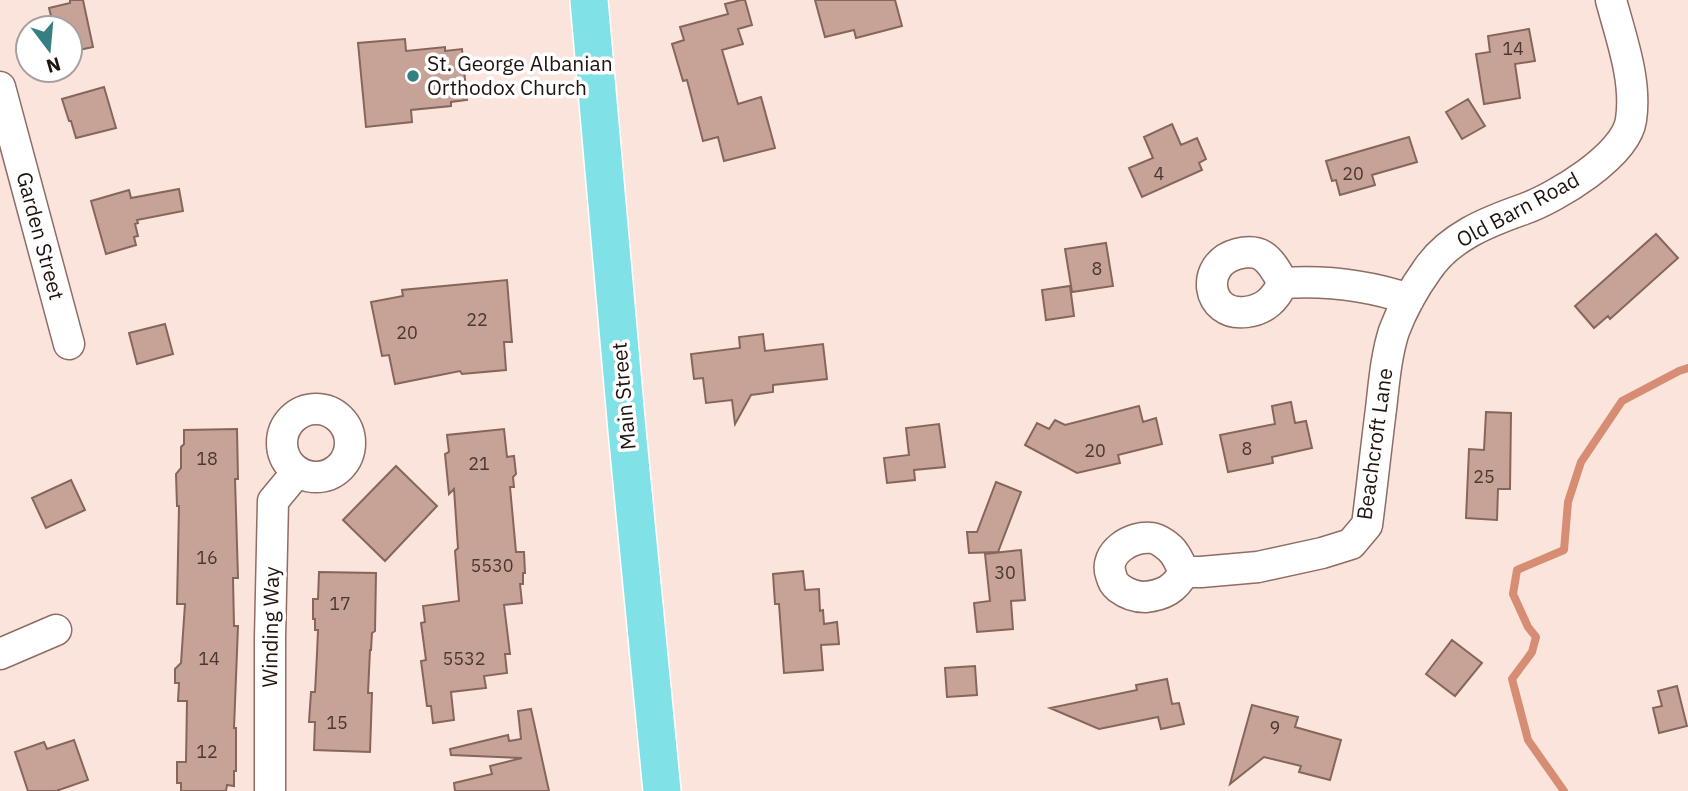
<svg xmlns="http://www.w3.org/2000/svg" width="1688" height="791" viewBox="0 0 1688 791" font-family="'IBM Plex Sans',sans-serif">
	<rect width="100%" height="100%" fill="#fbe4dc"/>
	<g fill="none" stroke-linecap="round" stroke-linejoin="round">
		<path stroke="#d78d73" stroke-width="8" d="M1564 791 1528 740 1512 679 1532 652 1536 637 1528 627 1513 594 1517 570 1564 550 1568 502 1581 462 1622 401 1679 371 1688 368"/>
	</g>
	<path fill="#c6a396" stroke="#86665b" stroke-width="2" d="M70 0H83L93 47 70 52V28H54L49 8 70 3Z
		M741 0H745L752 25 738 29 743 44 722 50 738 104 761 97 775 148 724 161 718 137 703 141 687 80 683 81 672 44 684 40 680 27 728 14 725 4Z
		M815 0H895L902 26 856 38 854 30 825 37Z
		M1529 29 1535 61 1515 64 1520 98 1484 104 1476 54 1490 52 1488 36Z
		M405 39 406 51 445 47V51L462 49 467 100 451 102V106L411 110 412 122 366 127 358 43Z
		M104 87 116 128 76 138 71 121H69L62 99Z
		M1468 99 1485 126 1462 139 1446 112Z
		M1172 124 1181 145 1197 138 1206 159 1199 163 1202 170 1142 197 1129 168 1153 158 1144 137Z
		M1409 137 1417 162 1372 175 1375 185 1340 195 1336 180 1332 181 1326 161Z
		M179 189 183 211 137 220 138 223 135 224 138 236 134 237 136 245 106 254 91 201 129 190 131 198Z
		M1656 234 1678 258 1610 319 1608 316 1594 328 1575 306Z
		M1106 243 1113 286 1072 292 1065 249Z
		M507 280 512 342H504L506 370 462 374 460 371 395 384 389 355 382 356 371 302 403 296 402 290Z
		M1070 286 1074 316 1046 320 1042 290Z
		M165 324 173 354 137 364 129 333Z
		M763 334 765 351 823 344 827 379 773 385V392L751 395 735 424 732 400 706 403 703 378 694 379 691 354 740 348 739 337Z
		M1291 402 1295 423 1306 421 1312 448 1272 457 1273 463 1228 472 1220 435 1275 424 1272 406Z
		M1139 406 1143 422 1156 418 1162 444 1118 455 1120 463 1077 473 1025 445 1037 423 1049 429 1055 420 1065 425Z
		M1486 412 1511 413 1510 489H1498L1497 520 1466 518 1469 449 1484 450Z
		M939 424 945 467 914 470 915 480 887 483 884 458 909 455 906 428Z
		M237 429 238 479H235L238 578H233L234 626H238L234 728H236V771H234V786L227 785 226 791H181V783H177V762H186L187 701H178L179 683H175V669L181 663 185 604H177L179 506H177L176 474 181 468V447L184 444V430Z
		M504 429 507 457 514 456 516 474 513 477 514 487H510L516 552H524L525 573H523V584H520L522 603 504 605 510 654H505L507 673 484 676 486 688 451 692 454 720 433 723 431 706H427L421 661 426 660 421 623 425 622 423 606 459 601 455 551 458 548 454 489 449 494 445 454 449 452 447 435Z
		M396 466 437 506 385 561 343 520Z
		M71 480 85 510 46 528 32 498Z
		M996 482 1021 492 998 552 969 553 967 532H977Z
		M1021 550 1025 600 1011 601 1013 629 977 632 974 603 990 601 985 554Z
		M803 571 805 590 819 589 820 611 823 610 824 624 837 622 839 644 821 645 823 670 784 673 779 604H775L773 574Z
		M319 572 376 573 375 631 372 633 371 650H370L368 693H372L370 752 314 750 315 722H309L311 692H315L317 654 318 630H315V619H313V599H318Z
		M1452 640 1482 663 1455 696 1426 674Z
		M975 666 977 695 947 697 945 668Z
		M1167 679 1172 704 1179 703 1184 724 1161 729 1158 717 1099 729 1050 708 1137 690 1136 685Z
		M1677 686 1687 726 1659 733 1653 708 1662 706 1658 691Z
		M1252 705 1298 717 1295 727 1341 740 1330 780 1299 772 1301 766 1264 757 1230 784Z
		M531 709 549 791H455L454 783 492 774 490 766 522 758 451 755 450 749 508 735 509 741 521 739 518 711Z
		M74 740 88 780 56 791H28L15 752 44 742 47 749Z"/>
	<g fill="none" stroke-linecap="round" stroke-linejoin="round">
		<defs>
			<path id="minor" d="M0 87 69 344
				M1283 283C1278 274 1272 262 1263 256 1255 251 1245 252 1237 254 1199 264 1206 317 1246 312 1265 310 1275 299 1283 283 1326 280 1367 285 1409 299
				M282 443a34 34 0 1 1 68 0a34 34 0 1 1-68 0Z
				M1184 572C1181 566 1178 558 1174 553 1170 547 1159 539 1152 538 1132 535 1103 553 1111 575 1113 582 1114 584 1119 588 1127 594 1135 597 1145 597 1164 595 1175 589 1184 572H1201L1258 567 1322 553 1351 544 1367 525C1372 487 1376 448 1381 409 1384 383 1386 356 1394 331 1402 310 1414 288 1427 270 1449 237 1487 222 1524 209 1555 198 1626 156 1631 120 1637 80 1621 38 1611 0
				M0 654 56 630
				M270 791V638L273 501 297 472"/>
			<path id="major" d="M589 0 627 430 662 791"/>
		</defs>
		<use href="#minor" stroke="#8e6d62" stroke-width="33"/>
		<use href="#major" stroke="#fff" stroke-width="40"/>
		<use href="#minor" stroke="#fff" stroke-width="30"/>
		<use href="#major" stroke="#80e2e6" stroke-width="37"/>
	</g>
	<circle fill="#357e82" stroke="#fff" stroke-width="2.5" cx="413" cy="76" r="7"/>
	<g text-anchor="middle" stroke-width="7" stroke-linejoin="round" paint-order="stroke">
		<g font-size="18" fill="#4a3831">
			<text x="1513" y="55">14</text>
			<text x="1159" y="180">4</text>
			<text x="1353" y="180">20</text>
			<text x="1097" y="275">8</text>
			<text x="477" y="326">22</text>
			<text x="407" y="339">20</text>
			<text x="1247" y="455">8</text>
			<text x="1095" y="457">20</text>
			<text x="207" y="465">18</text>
			<text x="479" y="470">21</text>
			<text x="1484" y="483">25</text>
			<text x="207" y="564">16</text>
			<text x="492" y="572">5530</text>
			<text x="1005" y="579">30</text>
			<text x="340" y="610">17</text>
			<text x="209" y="665">14</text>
			<text x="464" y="665">5532</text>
			<text x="337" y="729">15</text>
			<text x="1275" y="734">9</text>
			<text x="207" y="758">12</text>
		</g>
		<g font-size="21" fill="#20140f" stroke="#fff" text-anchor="start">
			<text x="427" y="71">St. George Albanian<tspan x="427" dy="24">Orthodox Church</tspan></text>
		</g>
		<g font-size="21" fill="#20140f" stroke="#fff">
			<text transform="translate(1518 210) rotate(-28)" y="7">Old Barn Road</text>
			<text transform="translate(40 236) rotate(75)" y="7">Garden Street</text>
			<text transform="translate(624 396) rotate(-95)" y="7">Main Street</text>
			<text transform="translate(1375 444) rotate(-82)" y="7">Beachcroft Lane</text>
			<text transform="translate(271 627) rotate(-89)" y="7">Winding Way</text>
		</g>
	</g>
	<g transform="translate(49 49) rotate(164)"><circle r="33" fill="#ffffff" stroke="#a6a19f" stroke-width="2"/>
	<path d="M0-5L12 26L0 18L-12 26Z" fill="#357e82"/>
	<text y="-10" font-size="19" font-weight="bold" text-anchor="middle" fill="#20140f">N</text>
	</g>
</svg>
